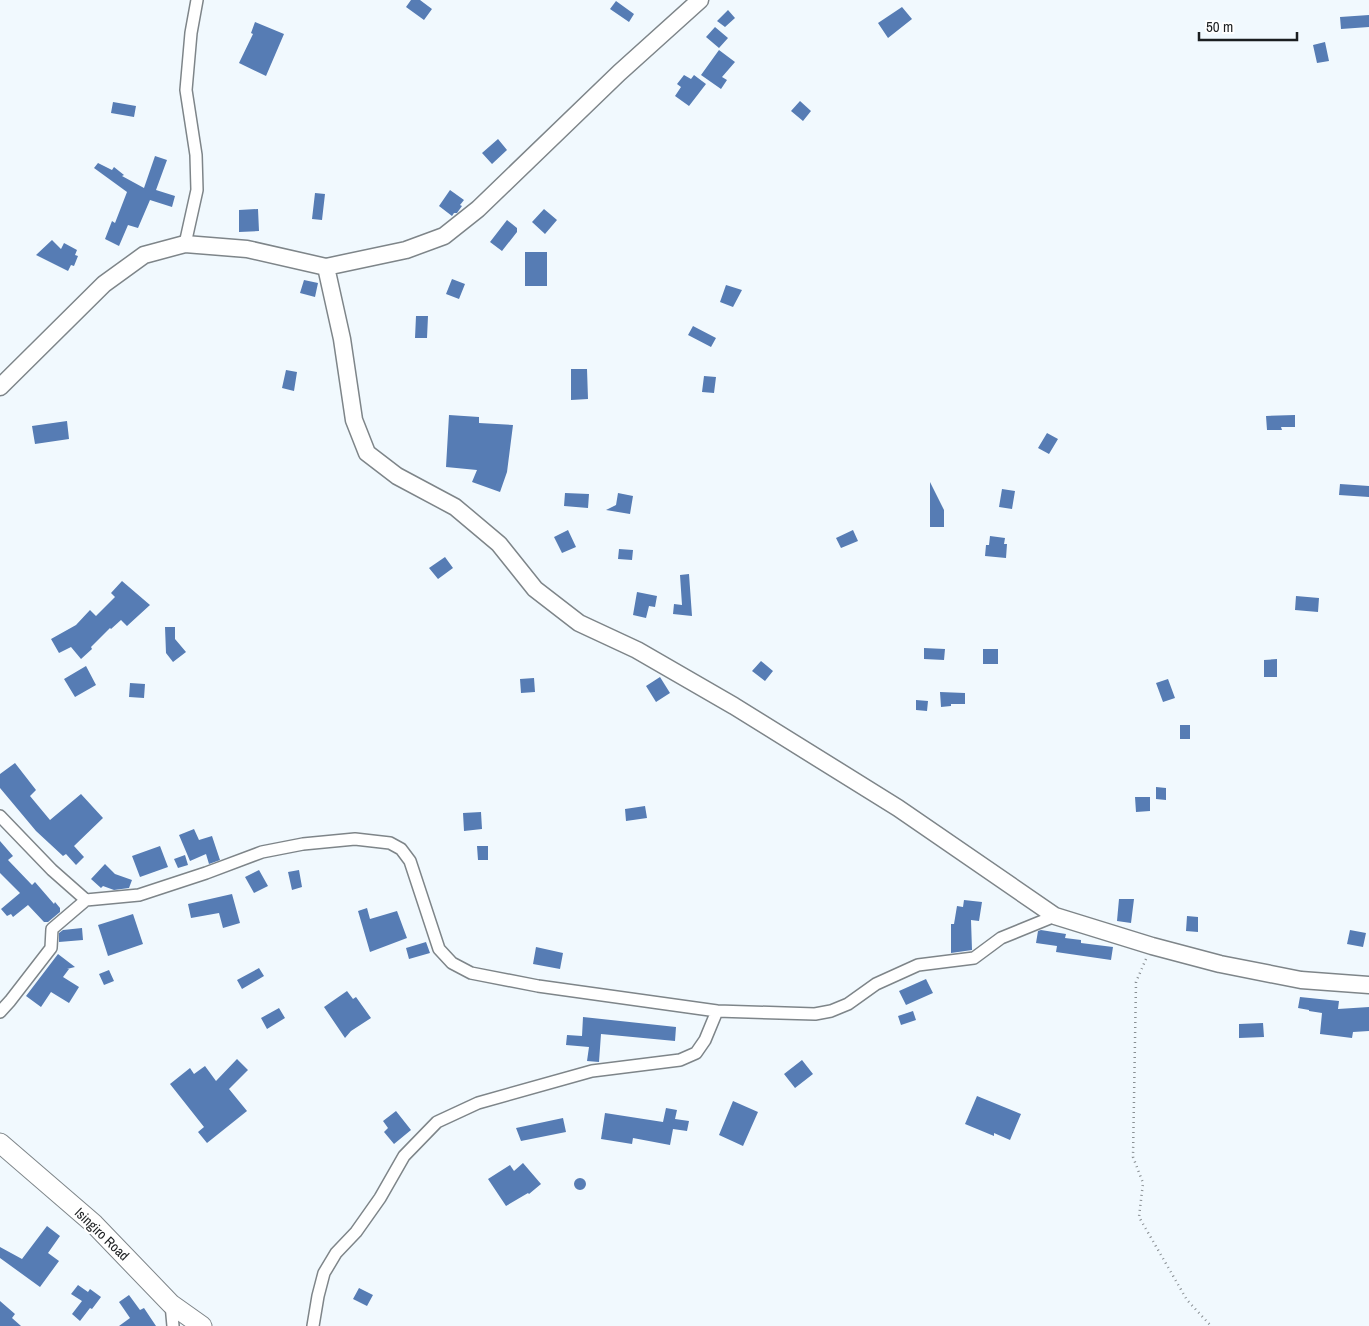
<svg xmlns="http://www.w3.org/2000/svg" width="1369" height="1326" viewBox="0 0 1369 1326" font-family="'Archivo Narrow',sans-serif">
	<rect width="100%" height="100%" fill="#f1f9fe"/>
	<path fill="#567cb4" d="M411 0H420L432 9 424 20 406 7Z
		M616 1 634 14 629 22 610 9Z
		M902 7 912 19 888 38 878 23Z
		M728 10 735 18 725 27 717 21Z
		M1369 15V27L1341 29 1340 17Z
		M255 22 284 34 266 76 239 63 253 34 251 33Z
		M715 27 728 38 719 48 706 37Z
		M1325 42 1329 61 1317 63 1313 45Z
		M719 50 735 62 722 77 727 80 721 89 701 75Z
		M684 75 691 79 694 75 706 84 689 106 675 96 681 87 677 84Z
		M800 101 811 111 803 121 791 111Z
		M113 102 136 106 134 117 111 113Z
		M498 139 507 150 492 164 482 153Z
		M155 156 167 160 156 190 175 196 172 207 150 200 138 228 128 225 119 246 105 239 112 221 115 223 127 192 94 168 98 163 112 170 114 167 124 175 122 176 144 188Z
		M450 190 464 200 460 205 462 206 457 213H454L452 216 439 206Z
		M315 193 325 194 322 220 312 219Z
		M258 209 259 231 239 232V210Z
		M544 209 557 220 545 234 532 222Z
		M507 220 517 228V232L502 251 490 242Z
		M52 240 61 249 64 243 77 250 75 255 78 256 74 266 71 265 68 271 36 255Z
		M525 252H547V286H525Z
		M452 279 465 284 459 299 446 294Z
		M304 280 318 283 315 297 300 293Z
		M726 285 742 290 733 307 720 302Z
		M416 316H428L427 338H415Z
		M693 326 716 338 711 347 688 335Z
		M571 369H587L588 399 571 400Z
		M286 370 297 372 294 391 282 388Z
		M704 376 716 377 714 393 702 392Z
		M449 415 479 417V423L513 425 507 472 500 492 472 482 477 470 446 467Z
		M1295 415V427H1281L1282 430H1267L1266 416Z
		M67 421 69 439 35 444 32 426Z
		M1047 433 1058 439 1049 454 1038 448Z
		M930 482 944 510V527H930Z
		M1340 484 1369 486V497L1339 495Z
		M1002 489 1015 491 1012 509 999 507Z
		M565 493 589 494 588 508 564 506Z
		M618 493 633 496 630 514 606 510 616 505Z
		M568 530 576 547 562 553 554 537Z
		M853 530 858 541 841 548 836 538Z
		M990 536 1005 538 1004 544H1007L1006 558 985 556 986 545H989Z
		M619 549 633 550 632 560 618 559Z
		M445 557 453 568 438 579 429 568Z
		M689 574 692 616 673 614 674 604 682 605 680 575Z
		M122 581 150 605 127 626 121 620 111 629 110 628 91 647 92 649 81 659 71 647 59 653 51 639 76 625 90 610 96 616 115 597 111 593Z
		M637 592 657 596 655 607 649 606 646 618 633 615Z
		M1296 596 1319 598 1318 612 1295 610Z
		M165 627H175V639L186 652 173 662 166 653Z
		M924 648 945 649 944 660 924 659Z
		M983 649H998V664H983Z
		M1277 659V677H1264V660Z
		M761 661 773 671 765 681 752 671Z
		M86 666 96 685 75 697 64 679Z
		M660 677 670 693 656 702 646 686Z
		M534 678 535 692 521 693 520 679Z
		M1168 679 1175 698 1163 702 1156 683Z
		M130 683 145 684 144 698 129 697Z
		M940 692 965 693V704H951V706L941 707Z
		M916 700 928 701 927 711 916 710Z
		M1180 725H1190V739H1180Z
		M15 763 36 790 30 796 50 820 81 794 103 818 74 846 84 857 76 865 66 854 63 856 36 831 0 788V774Z
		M1156 787 1166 788V800L1156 799Z
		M1135 797H1150V811L1136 812Z
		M645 806 647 818 626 821 625 809Z
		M481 812 482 829 464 831 463 813Z
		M194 829 199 840 212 836 220 860 209 864 206 854 190 861 179 835Z
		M0 841 13 856 8 860 32 885 35 882 54 904 55 902 60 908V912L48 922H44L28 905 13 917 11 914 7 916 1 909 20 893 0 873Z
		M160 846 168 867 140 877 132 856Z
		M477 846H488V860H478Z
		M185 855 188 865 178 868 174 859Z
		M105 864 115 874 132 880 129 888 114 890 103 886 101 888 91 879Z
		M259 870 268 886 254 893 245 877Z
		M299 870 302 887 292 890 288 872Z
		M232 894 240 923 223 928 219 913 191 918 188 904Z
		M1119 899H1134L1131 923 1117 921Z
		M964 900 982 902 979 921 971 920 972 950 951 953V924H954L957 906 963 907Z
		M367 908 370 919 397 911 407 938 370 952 358 911Z
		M133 914 143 944 108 956 98 925Z
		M1187 916 1198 917V932L1186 931Z
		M82 928 83 940 59 942V933L63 930Z
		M1041 930 1066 934 1065 938 1081 940V943L1113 947 1111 960 1056 952 1057 946 1036 943 1038 931Z
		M1350 930 1366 933 1363 947 1347 944Z
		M426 942 430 953 409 959 406 948Z
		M536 947 563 953 560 969 533 964Z
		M58 954 75 967 67 969H69L63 977 79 987 69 1003 51 992 41 1007 26 996Z
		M259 968 264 976 242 989 237 980Z
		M109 970 114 981 104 985 99 974Z
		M926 979 933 993 906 1005 899 991Z
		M347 991 353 999 356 997 371 1018 351 1031 345 1038 324 1007Z
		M1300 997 1339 1001 1338 1009 1369 1007V1031L1353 1032 1352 1038 1320 1034 1322 1013 1309 1011V1010L1298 1008Z
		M279 1008 285 1018 267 1029 261 1018Z
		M913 1011 916 1020 901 1025 898 1016Z
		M583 1017 676 1027 675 1041 601 1034 599 1062 587 1061 589 1047 566 1045 567 1035 582 1036Z
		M1263 1023 1264 1037 1239 1038V1024Z
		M237 1059 248 1070 229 1089 247 1111 207 1143 198 1132 204 1127 170 1084 190 1068 194 1074 205 1066 216 1081Z
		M802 1060 813 1074 795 1088 784 1074Z
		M977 1096 1021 1114 1010 1140 994 1133V1136L965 1124Z
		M733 1101 758 1112 743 1146 719 1135Z
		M666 1108 677 1110 675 1119 689 1121 687 1131 673 1129 670 1145 633 1138 632 1144 601 1139 605 1113 663 1122Z
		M396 1111 411 1130 394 1144 384 1132 388 1128 383 1121Z
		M563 1118 566 1132 521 1141 516 1128Z
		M523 1163 541 1184 529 1194 528 1193 506 1206 488 1179 510 1165 514 1171Z
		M574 1184a6 6 0 1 1 12 0a6 6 0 1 1-12 0Z
		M47 1226 60 1236 48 1253 59 1261 40 1287 0 1258V1247L22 1259Z
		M78 1285 88 1292 90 1289 101 1297 92 1309 90 1308 80 1321 72 1314 82 1301 71 1294Z
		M359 1288 373 1295 367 1306 353 1299Z
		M129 1295 140 1310 144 1308 156 1326H119L130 1318 119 1302Z
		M0 1301 15 1314 12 1318 21 1326H0Z"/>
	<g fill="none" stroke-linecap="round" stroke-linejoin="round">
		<defs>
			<path id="street" d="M185 244 197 190 196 155 186 90 191 33 197 0
				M0 816 52 870 86 900 139 895 206 873 262 852 303 844 355 839 390 843 401 849 410 861 439 949 452 963 471 973 538 986 717 1011
				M0 1012 10 1001 51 948 52 929 86 900
				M171 1304 173 1326
				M313 1326 318 1296 324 1273 336 1253 356 1232 380 1198 404 1156 437 1122 478 1103 592 1071 680 1060 696 1053 705 1040 717 1011 815 1014 831 1011 848 1004 876 984 918 965 974 958 1001 938 1055 916"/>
			<path id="secondary" d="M326 267 342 339 354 420 367 453 397 476 455 507 499 544 535 589 579 623 637 650 734 706 898 808 1055 916 1152 946 1220 964 1301 980 1369 985
				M0 387 104 284 144 255 185 244 247 249 326 267 406 250 444 236 478 209 619 73 700 0"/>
			<path id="primary" d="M0 1143 94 1224 171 1304 202 1326"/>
		</defs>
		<use href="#street" stroke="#7e8589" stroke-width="14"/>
		<use href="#secondary" stroke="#7e8589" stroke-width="19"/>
		<use href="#primary" stroke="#7e8589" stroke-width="21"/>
		<path stroke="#898f93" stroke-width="2.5" stroke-dasharray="1 4" stroke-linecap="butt" d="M1146 959 1136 982 1133 1157 1143 1183 1139 1217 1187 1300 1211 1326"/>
		<use href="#street" stroke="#fff" stroke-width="11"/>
		<use href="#secondary" stroke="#fff" stroke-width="16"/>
		<use href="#primary" stroke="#fff" stroke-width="19"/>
	</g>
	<g text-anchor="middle" stroke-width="4.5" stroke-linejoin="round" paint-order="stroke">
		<g font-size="14" fill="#1b1e20" stroke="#fff">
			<text transform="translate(102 1234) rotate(44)" y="5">Isingiro Road</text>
		</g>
	</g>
	<path d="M1199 32v8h98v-8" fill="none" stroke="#1b1e20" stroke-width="2.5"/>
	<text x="1206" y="32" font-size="15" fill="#1b1e20" stroke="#ffffff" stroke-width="4" paint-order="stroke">50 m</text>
</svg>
